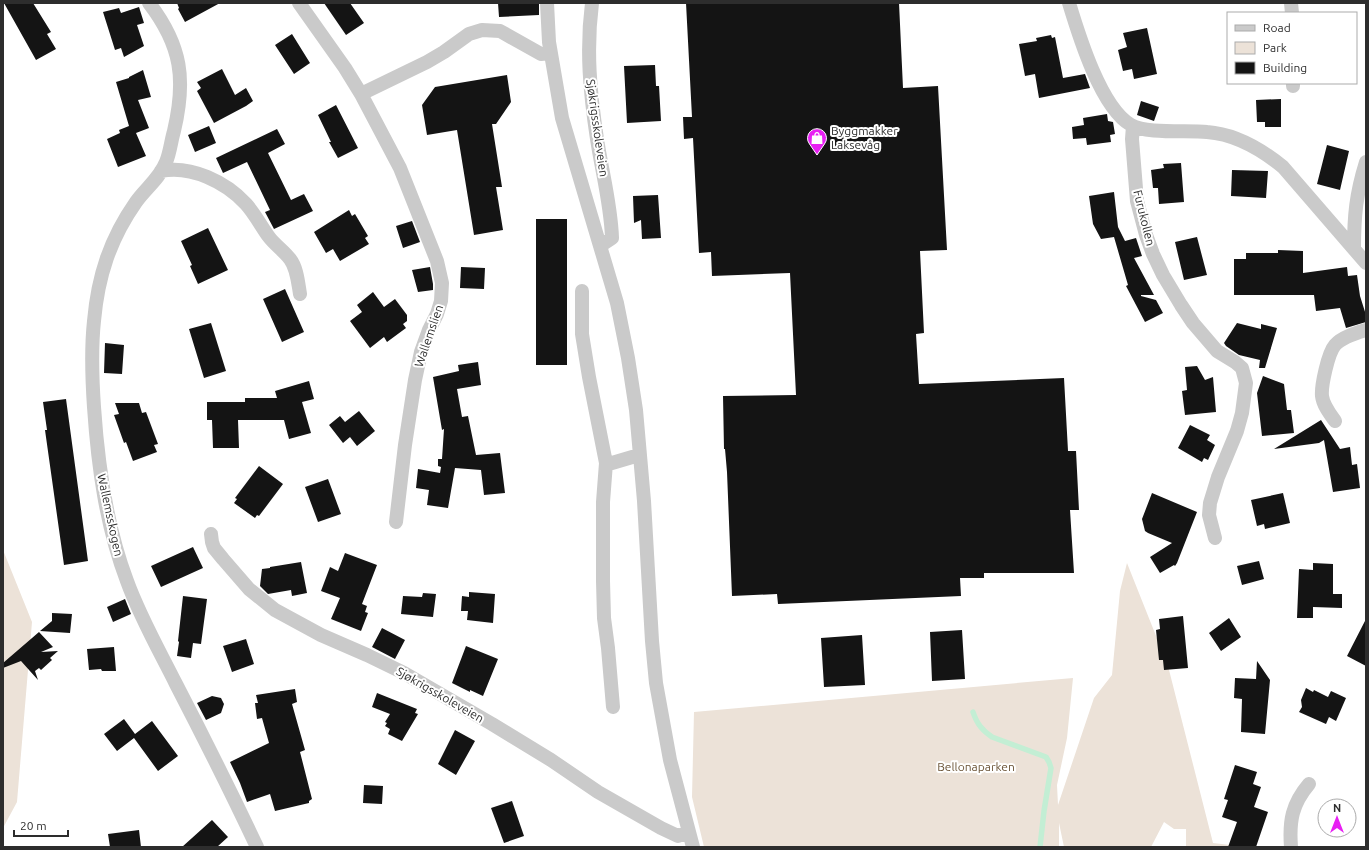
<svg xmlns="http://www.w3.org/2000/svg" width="1369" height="850" viewBox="0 0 1369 850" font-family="Ubuntu,sans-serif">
	<rect width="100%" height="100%" fill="#fff"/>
	<path fill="#ece2d8" d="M3 550 32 622 17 802 3 828Z
		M1127 563 1168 666 1213 843 1247 847H1186V829H1174L1164 822 1151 847H1064L1059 823V847H704L692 797 694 712 1073 678 1067 738 1057 785 1058 805 1094 698 1112 675 1120 591Z"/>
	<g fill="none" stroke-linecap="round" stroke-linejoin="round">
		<path stroke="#c3eed4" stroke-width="5.5" d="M973 712C977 724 982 730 992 737L1046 757 1049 762 1051 768 1044 811 1040 847"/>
	</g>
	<path fill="#141414" d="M4 3H33L51 32 47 34 56 49 36 60Z
		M177 3H220L185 22 178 9 179 8Z
		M324 3H350L364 23 346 35Z
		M498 3H539V15L499 17Z
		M686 3H899L903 88 938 86 947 250 920 251 924 333 916 334 919 384 1064 378 1068 451H1076L1079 510H1070L1074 573H984V578H960L961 596 778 604 777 594 732 596 727 472 725 449H724L723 396 796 395 790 273 712 276 711 252 699 253 693 138 684 139 683 117H692Z
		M139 7 144 23 137 25 144 46 124 57 121 48 115 50 103 12 119 8 121 13Z
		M1147 28 1157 74 1134 79 1132 69 1123 71 1118 50 1127 47 1123 33Z
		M292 34 310 63 294 74 275 45Z
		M1051 35 1052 38 1055 37 1063 78 1085 74 1090 88 1039 98 1035 74 1025 76 1019 44 1037 41 1036 38Z
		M655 65 656 86H659L661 121 627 123 624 66Z
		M222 69 235 95 246 88 253 101 246 106 214 123 197 91 201 88 197 82Z
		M143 70 151 97 138 100 149 128 136 133 146 156 118 167 107 139 120 133 119 130 129 126 116 82 129 78V77Z
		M507 75 511 102 496 124H492L502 187H496L503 230 474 235 457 130 427 135 422 105 435 87Z
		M1281 99V127H1265V122H1257L1256 100Z
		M1141 101 1159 107 1154 121 1137 115Z
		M336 105 358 148 338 158 329 142H331L318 115Z
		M1107 114 1108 121 1113 122 1115 134 1110 135 1111 142 1087 145 1086 138 1073 139 1072 127 1084 125 1083 118Z
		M209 126 216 143 195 152 188 135Z
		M277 129 285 144 268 153 291 200 304 194 313 211 274 229 265 212 270 210 247 162 223 173 216 158Z
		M1327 145 1349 151 1340 190 1317 184Z
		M1181 163 1184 202 1159 204 1158 188H1153L1151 170 1164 168 1163 164Z
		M1232 170 1268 171 1266 198 1231 196Z
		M1114 192 1118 227 1125 241 1136 238 1142 256 1134 258 1154 295H1141V296L1156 300 1163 313 1145 322 1126 286 1128 285 1114 237 1101 239 1093 224 1089 196Z
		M658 195 661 238 642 239 641 220 634 223 633 196Z
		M349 210 352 216 355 214 368 236 365 238 369 244 340 261 333 249 326 253 314 232Z
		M536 219H567V365H536Z
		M412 221 420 242 403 248 396 226Z
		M208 228 228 270 198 284 190 266 192 265 181 241Z
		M1197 237 1207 275 1184 280 1175 242Z
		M1278 250 1303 251V273L1347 267 1348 276 1357 275 1360 296 1366 315V322L1346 328 1340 308 1316 311 1314 295H1234V259H1246V253H1278Z
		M430 267 433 284V290L418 292 412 270Z
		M461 267 485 268 484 289 460 288Z
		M285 289 304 332 282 342 263 299Z
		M373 292 384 307 395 299 407 315V321L403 324 406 328 387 342 384 337 370 348 350 321 362 312 357 305Z
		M211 323 226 371 204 378 189 329Z
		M1237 323 1261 329V324L1277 328 1265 368H1259L1260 360 1239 355 1226 346 1224 343Z
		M105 343 124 345 122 374 104 373Z
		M478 362 481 385 457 389 462 417 468 416 476 455 500 453 505 493 484 495 481 470 455 468 448 508 427 505 429 490 416 488 418 469 440 473 441 467 438 466V459H442L444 429 442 430 433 377 459 371 458 365Z
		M1197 366 1205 380 1213 377 1216 412 1185 415 1182 391 1187 390 1185 367Z
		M1263 376 1284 384 1287 410H1291L1294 433 1262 436 1257 393Z
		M309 381 314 399 302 402 311 433 289 439 284 420H238L239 448H213L212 420H207V402H245V398H277L275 391Z
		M66 399 88 561 64 565 45 430H47L43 402Z
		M115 403H139L142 413 146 412 158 444 154 445 157 452 133 461 126 442 124 443 114 415 119 414Z
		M359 411 375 431 357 446 350 437 343 443 329 425 340 416 345 422Z
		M1321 420 1340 449 1350 447 1352 465 1357 464 1360 488 1333 492 1324 440 1319 443 1274 449Z
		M1190 425 1210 435 1207 440 1215 445 1208 460 1204 458 1202 462 1178 448Z
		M259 466 283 484 259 516 257 515 255 518 234 503 237 499 235 498Z
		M328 479 341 514 318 522 305 487Z
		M1152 493 1197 512 1177 563 1175 566 1174 565 1160 573 1150 557 1172 543 1148 533 1145 531 1142 519Z
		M1283 493 1290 523 1265 529 1264 524 1257 526 1251 500Z
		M193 547 203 568 161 587 151 566Z
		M345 553 377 565 362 604 367 606 365 612 368 613 361 631 331 619 340 598 321 591 330 567 338 571Z
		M1259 561 1264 579 1242 585 1237 566Z
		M301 562 307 593 292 596 291 590 268 594 260 586 262 569 270 568V567Z
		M1313 563 1333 564V594H1342V608L1313 607V618H1297L1299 569 1313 570Z
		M469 592 495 594 493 623 467 620 468 611H461L462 596 469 597Z
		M423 593 436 594 433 617 401 614 403 596 422 597Z
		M183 596 207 599 201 644 193 643 191 658 177 656 179 642 178 641Z
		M125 599 131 614 113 622 107 607Z
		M52 613 72 614 70 633 40 631 52 621Z
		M1183 616 1188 668 1164 670 1163 660H1159L1156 630 1160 629 1159 619Z
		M1229 618 1241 637 1221 651 1209 633Z
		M1366 619V666L1347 656Z
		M382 628 405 640 395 659 372 647Z
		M962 630 965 679 932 681 930 632Z
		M39 632 53 647 41 652 58 651 50 658 52 660 41 670 39 668 35 671 38 680 21 661 3 668V663Z
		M862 635 865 685 824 687 821 638Z
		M246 639 254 664 232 672 223 646Z
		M466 646 498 659 483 696 470 690V692L452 683Z
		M114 647 116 671H102L101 669 89 670 87 649Z
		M1257 661 1270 680 1265 734 1241 732 1242 699 1234 698 1235 678 1256 679Z
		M1306 688 1313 692 1314 690 1328 697 1331 691 1346 698 1336 721 1329 717 1326 724 1299 712 1302 707 1301 700Z
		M295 689 297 702 292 704 305 750 300 752 312 799 309 801V803L275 811 270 794 247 802 240 783 230 762 269 743 262 718 257 719 255 703H258L256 695Z
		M377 693 417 709 415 713 418 714 402 741 388 734 390 729 385 726 387 723 385 722 390 714 372 707Z
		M212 696 221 698 224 704 221 713 206 720 197 703Z
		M124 719 135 734 152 721 178 756 158 771 134 738 117 751 104 734Z
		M455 730 475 741 456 775 438 764Z
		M1235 765 1257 772 1253 784 1261 787 1254 807 1268 812 1256 847H1228L1237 822 1222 817 1228 800 1224 799Z
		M364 785 383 786 382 804 363 803Z
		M512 801 524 836 504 843 491 808Z
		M212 820 228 837 217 847H182Z
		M139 830 141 847H110L108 834Z"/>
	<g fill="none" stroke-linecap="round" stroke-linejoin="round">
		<path stroke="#cacaca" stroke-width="14" d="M149 3C182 46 186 80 174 131 171 141 170 153 166 162 160 178 145 189 136 202 110 239 98 276 94 321 91 349 92 378 94 407 98 466 106 526 127 581 140 617 159 650 176 684 204 738 231 792 257 847
			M299 3 345 68 361 94 400 168 437 261 442 283 441 301 437 314 429 330 421 352 415 380 405 445 396 522
			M547 3 549 42 562 118 617 303 628 358 636 410 644 501 652 641 656 683 670 760 693 847
			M592 3C586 50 590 93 597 139 602 172 611 205 612 238L600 246
			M1069 3C1079 36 1101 108 1131 125 1146 134 1188 130 1207 132 1235 134 1261 149 1283 167L1366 263
			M1291 3 1292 13
			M1293 83V86
			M361 94 427 62 444 52 469 34 482 30 500 31 541 54 550 53
			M1133 126 1132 139 1137 201 1146 235 1153 254 1163 275 1181 305 1193 323 1217 351 1235 362 1242 368 1246 383 1242 413 1237 431 1218 477 1210 503 1209 515 1215 538
			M161 171C191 165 226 182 246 204 255 214 261 226 269 237 275 245 284 251 290 259 297 268 298 282 300 294
			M1354 249C1354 216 1356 194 1366 162
			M582 291V334L589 377 606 463H612L639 455
			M1335 421C1330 414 1323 405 1322 396 1321 386 1328 353 1335 345 1342 337 1356 333 1366 330
			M606 463 603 502V581L604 618 608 648 613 707
			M211 534 212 542 214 548 223 559 249 589 275 610 321 635 367 655 404 673 492 724 551 760 598 792 661 828 678 836 689 832
			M1291 847C1289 821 1292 804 1309 784"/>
	</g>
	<defs>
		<symbol id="shop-pin" viewBox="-11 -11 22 30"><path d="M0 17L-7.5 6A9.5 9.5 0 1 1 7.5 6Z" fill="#e81ff3" stroke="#fff"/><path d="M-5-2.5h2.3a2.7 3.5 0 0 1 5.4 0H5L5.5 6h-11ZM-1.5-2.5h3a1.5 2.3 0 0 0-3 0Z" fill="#fff"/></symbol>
	</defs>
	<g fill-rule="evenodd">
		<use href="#shop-pin" x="806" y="127" width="22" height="30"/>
	</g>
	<g text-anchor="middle" stroke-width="4" stroke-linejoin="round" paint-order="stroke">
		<g font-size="12" fill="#2d2d2d" stroke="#fff">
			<text transform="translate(597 128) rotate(82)" y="4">Sjøkrigsskoleveien</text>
			<text transform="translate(1144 218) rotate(76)" y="4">Furukollen</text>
			<text transform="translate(429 336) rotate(-71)" y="4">Wallemslien</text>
			<text transform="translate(110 515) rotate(78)" y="4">Wallemsskogen</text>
			<text transform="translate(440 695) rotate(30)" y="4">Sjøkrigsskoleveien</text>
		</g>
		<g font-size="12" fill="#2d2d2d" stroke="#fff" text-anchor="start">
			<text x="831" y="135">Byggmakker<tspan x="831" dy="14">Laksevåg</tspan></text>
		</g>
		<g font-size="12" fill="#6b5437" stroke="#fff">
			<text x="976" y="771">Bellonaparken</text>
		</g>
	</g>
	<rect width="1369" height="850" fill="none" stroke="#2d2d2d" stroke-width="8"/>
	<rect x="1227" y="12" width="130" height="72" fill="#ffffff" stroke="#ababab"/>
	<rect x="1235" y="25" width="20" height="6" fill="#cacaca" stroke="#ababab"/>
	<text x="1263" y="32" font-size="12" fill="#2d2d2d">Road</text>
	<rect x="1235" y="42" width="20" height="12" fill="#ece2d8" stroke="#ababab"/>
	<text x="1263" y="52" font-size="12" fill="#2d2d2d">Park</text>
	<rect x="1235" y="62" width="20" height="12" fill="#141414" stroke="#ababab"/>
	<text x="1263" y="72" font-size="12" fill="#2d2d2d">Building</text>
	<g transform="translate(1337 818)"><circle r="19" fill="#ffffff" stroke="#ababab"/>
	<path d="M0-3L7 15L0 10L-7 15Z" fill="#e81ff3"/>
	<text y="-6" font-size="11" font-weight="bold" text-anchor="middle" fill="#2d2d2d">N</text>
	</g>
	<path d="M14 830v6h54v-6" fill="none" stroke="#2d2d2d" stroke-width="2"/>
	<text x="20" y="830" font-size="12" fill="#2d2d2d" stroke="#ffffff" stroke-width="3" paint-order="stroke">20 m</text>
</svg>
